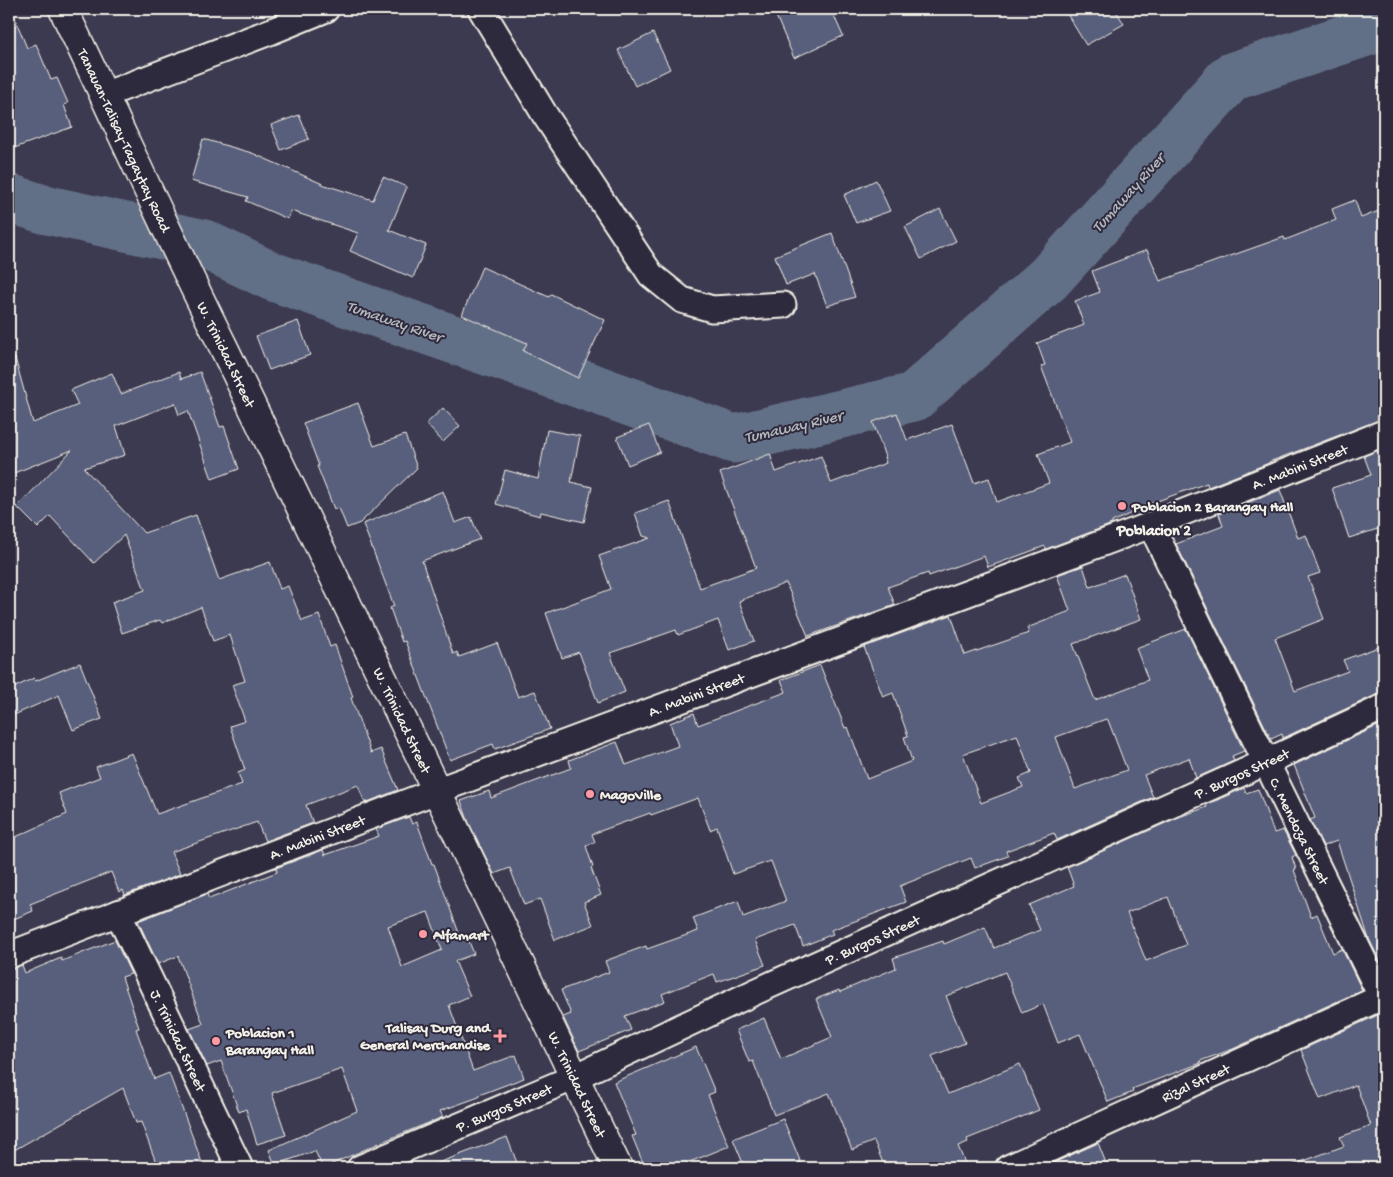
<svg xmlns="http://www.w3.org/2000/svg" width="1393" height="1177" viewBox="0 0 1393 1177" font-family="'Gochi Hand',sans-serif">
	<rect width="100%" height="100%" fill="#3c3a50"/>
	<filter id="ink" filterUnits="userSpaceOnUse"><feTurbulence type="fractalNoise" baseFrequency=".02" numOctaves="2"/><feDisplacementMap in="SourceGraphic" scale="10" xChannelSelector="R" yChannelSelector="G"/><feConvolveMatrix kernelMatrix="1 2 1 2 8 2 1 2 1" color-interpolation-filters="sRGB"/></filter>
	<g filter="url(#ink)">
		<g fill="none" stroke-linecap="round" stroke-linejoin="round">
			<path stroke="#627087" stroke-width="49" d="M9 198 43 209 204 244 271 276 550 373 734 439 914 397 1048 279 1231 77 1372 30 1384 27"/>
		</g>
		<path fill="#595f7b" stroke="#f4f1e8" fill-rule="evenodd" d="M9 9H11L27 48 36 44 51 80 57 78 68 103 64 105 72 127 9 150Z
			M773 9H831L843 36 794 58Z
			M1064 9H1115L1124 24 1086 45Z
			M653 33 670 69 635 86 618 50Z
			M299 115 309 139 281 150 271 125Z
			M203 139 252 153 325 185 373 200 383 177 407 187 389 230 426 245 413 278 350 251 358 233 291 211 288 219 246 201 248 197 191 181Z
			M876 180 890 211 856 223 844 195Z
			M1355 200 1361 218 1384 209V419L1379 420 1269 462V463L1208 487 1207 483 1135 509 1136 511 1112 522V524L1046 549 1045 546 988 567 984 556 929 576 928 573 888 587 895 605 808 636 786 583 739 601 754 641 729 650 718 620 678 635 676 630 610 653 625 692 598 703 579 652 562 658 546 613 611 589 599 556 650 538 643 536 635 513 669 501 700 588 756 568 720 473 770 454 776 472 821 456 831 483 886 463 884 457H885L873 422 897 413 907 440 952 424 974 483 989 478 997 502 1049 483 1038 454 1070 442 1041 366 1045 365 1037 343 1084 325 1075 301 1100 292 1092 271 1147 250 1160 281 1284 237 1285 240 1336 220 1332 209Z
			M940 209 956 241 921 259 905 227Z
			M832 233 855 297 827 306 815 274 786 285 775 256Z
			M482 267 549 297 551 294 605 320 578 378 523 351 527 343 462 315Z
			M298 321 310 355 269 370 256 336Z
			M15 358 33 423 78 405 71 390 112 373 121 394 179 372 181 379 200 372 220 427 224 426 239 469 212 479 188 411 179 415 175 403 116 426 125 455 84 468 144 533 196 515 219 580 270 562 280 589 288 586 302 621 319 615 330 647 335 645 353 697 351 698 371 753 381 749 398 790 365 803 358 785 306 805 313 823 265 841 257 822 171 852 180 874 125 895 123 890 119 892 111 872 30 904 33 911 9 921V840L67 814 59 793 100 777 96 767 132 753 157 814 242 784 238 773 245 770 230 726 245 721 232 685 245 681 230 635 213 641 201 607 162 623 160 620 122 633 112 602 145 590 124 535 94 563 50 516 38 528 17 507 72 450 9 475V359Z
			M358 403 374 446 405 435 417 468 360 523 347 528 339 508 334 509 317 466H319L303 423Z
			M443 408 460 426 443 442 426 424Z
			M649 425 660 452 628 465 617 437Z
			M547 430 580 436 571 482 592 487 584 522 541 512 540 516 496 504 505 470 538 479Z
			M1384 448V527L1349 538 1332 488 1371 475 1364 456Z
			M1280 490 1298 538 1306 535 1320 573 1308 577 1324 619 1275 638 1295 691 1348 671 1343 660 1384 645V693L1378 694 1283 738 1282 734 1271 739 1176 544 1223 526 1219 514Z
			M443 491 455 523 471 517 480 539 422 561 453 654 457 652 459 657 497 643 518 697 535 691 550 729 495 749 493 744 450 760 405 641 402 642 390 608 394 606 363 524Z
			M1083 566 1090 587 1125 574 1141 619 1073 644 1095 700 1148 680 1136 648 1186 629 1244 751 1232 756 1234 761 1196 778 1189 758 1144 775 1153 797 1057 840 1054 833 1006 851 1008 856 975 868 971 858 900 886 906 902 831 930 833 934 803 946 795 925 755 940 765 965 717 982 714 974 662 994 665 1001 625 1016 631 1030 579 1051 563 1017 571 1014 561 990 609 972 605 961 646 946 647 949 698 931 693 918 738 901 743 917 786 901 771 861 733 874 717 827 710 830 698 798 651 815 650 813 592 834 595 842 586 846 593 867 591 868 601 895 584 902 593 925 555 940 540 899 524 905 510 868 494 874 469 823 461 801 489 791 491 798 571 768 569 760 617 742 626 765 678 746 670 723 694 713 698 725 786 692 781 680 820 665 845 728 848 727 867 779 912 761 904 737 908 736 893 693 883 697 864 647 951 615 965 655 1029 633 1027 628 1070 611 1057 575ZM1106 719 1108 720 1127 770 1075 789 1056 737ZM1017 735 1031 773 1019 778 1023 787 981 803 963 754Z
			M80 663 102 719 73 730 59 695 14 715 9 703V690L34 678 35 681Z
			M1384 723V970L1369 939 1337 841 1323 846 1310 820 1315 818 1294 765Z
			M1244 788 1246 793 1258 789 1274 833 1283 830 1296 855 1292 857 1296 869 1294 870 1311 917 1317 914 1333 953 1342 949 1362 990 1233 1049 1200 1061 1201 1063 1132 1089 1133 1092 1108 1102 1080 1034 1058 1043 1043 1004 1022 1013 1005 972 946 996 965 1043 932 1056 948 1094 1020 1064 1039 1110 967 1139 968 1142 958 1146 967 1168H885L874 1141 852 1150 829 1093 774 1115 753 1061 749 1062 736 1030 764 1018 781 1059 832 1037 816 999 839 990 840 992 896 968 893 958 943 941 944 944 985 927 994 948 1040 930 1029 905 1074 886 1067 867 1179 817 1207 807 1206 805ZM1168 897 1186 945 1146 961 1127 913Z
			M409 817 412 824 417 822 432 864H434L460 936 466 934 474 954 455 961 470 996 449 1005 473 1071 516 1055 524 1078 479 1095V1097L440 1111 443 1117 384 1141 323 1168 315 1151 275 1165 269 1150 357 1111 342 1069 272 1093 286 1135 257 1144 246 1109 239 1112 221 1061 207 1066 189 1029 203 1024 178 956 158 964 138 921 207 894 209 899 277 872 276 868 323 850 325 855 379 836 376 829ZM428 912 442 950 402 967 388 926Z
			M115 940 131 974 122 977 139 1028 136 1029 154 1079 169 1073 204 1168H158L141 1122 136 1123 123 1088 9 1153V969L22 965 25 973 61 958 62 961Z
			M1378 1015 1384 1016V1168H1291L1290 1166 1344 1146 1340 1137 1371 1126 1356 1085 1320 1099 1301 1050Z
			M696 1047 715 1092 708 1095 729 1146 675 1168H645L632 1136 636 1135 614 1082Z
			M783 1119 803 1168H745L733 1139Z
			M507 1137 519 1168H431L430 1166Z
			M1098 1143 1108 1168H1042Z"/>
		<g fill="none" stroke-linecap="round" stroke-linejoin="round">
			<defs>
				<g id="minor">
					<path d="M481 9 545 115 651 275 682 300 712 309 783 305"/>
					<path d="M104 95 272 31 326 9"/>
					<path id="s1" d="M1151 525 1266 762 1384 1002"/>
					<path id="s2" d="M118 913 240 1168"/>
					<path id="s3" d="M9 955 436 791 1151 525 1384 433"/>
					<path id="s4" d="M360 1168 575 1077 757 991 1266 762 1384 707"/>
					<path id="s5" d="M1008 1168 1384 996"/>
				</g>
				<g id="primary">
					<path id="s6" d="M63 9C117 121 168 236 224 348L618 1168"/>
				</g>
			</defs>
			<use href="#minor" stroke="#f4f1e8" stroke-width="29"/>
			<use href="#primary" stroke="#f4f1e8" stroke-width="31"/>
			<use href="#minor" stroke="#2f2a3d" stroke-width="25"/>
			<use href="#primary" stroke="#2f2a3d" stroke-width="28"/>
		</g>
	</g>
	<g fill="#ff9aa2" stroke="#2f2a3d" stroke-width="2">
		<circle cx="1122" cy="506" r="5"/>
		<circle cx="590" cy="794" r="5"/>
		<circle cx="423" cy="934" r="5"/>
		<path d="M497.5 1028.5h5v5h5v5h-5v5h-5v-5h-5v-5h5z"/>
		<circle cx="216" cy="1041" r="5"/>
	</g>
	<g text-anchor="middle" stroke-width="4" stroke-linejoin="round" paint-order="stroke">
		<g font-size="15" fill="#f4f1e8" stroke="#2f2a3d">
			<text dy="5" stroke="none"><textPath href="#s6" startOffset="145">Tanauan-Talisay-Tagaytay Road</textPath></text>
			<text dy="5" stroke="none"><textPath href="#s6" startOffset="382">W. Trinidad Street</textPath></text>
			<text dy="5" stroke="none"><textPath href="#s3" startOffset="1380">A. Mabini Street</textPath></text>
			<text dy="5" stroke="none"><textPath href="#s3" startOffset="735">A. Mabini Street</textPath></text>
			<text dy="5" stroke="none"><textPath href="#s6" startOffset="788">W. Trinidad Street</textPath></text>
			<text dy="5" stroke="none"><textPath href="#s4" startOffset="966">P. Burgos Street</textPath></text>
			<text dy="5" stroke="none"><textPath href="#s1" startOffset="340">C. Mendoza Street</textPath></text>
			<text dy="5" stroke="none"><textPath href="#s3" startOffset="330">A. Mabini Street</textPath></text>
			<text dy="5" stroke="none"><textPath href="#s4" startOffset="561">P. Burgos Street</textPath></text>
			<text dy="5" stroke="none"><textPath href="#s2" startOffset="141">J. Trinidad Street</textPath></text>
			<text dy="5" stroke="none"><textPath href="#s5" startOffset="206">Rizal Street</textPath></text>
			<text dy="5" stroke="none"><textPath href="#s6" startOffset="1192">W. Trinidad Street</textPath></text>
			<text dy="5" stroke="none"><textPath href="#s4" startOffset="156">P. Burgos Street</textPath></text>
		</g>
		<g font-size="15" font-weight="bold" fill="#f4f1e8" stroke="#2f2a3d" text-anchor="start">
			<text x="1132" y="511">Poblacion 2 Barangay Hall</text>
			<text x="600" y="799">MagoVille</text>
			<text x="433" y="939">Alfamart</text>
			<text x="490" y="1032" text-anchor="end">Talisay Durg and<tspan x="490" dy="17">General Merchandise</tspan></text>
			<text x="226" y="1037">Poblacion 1<tspan x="226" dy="17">Barangay Hall</tspan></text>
		</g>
		<g font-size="16" font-style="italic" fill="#b2b7bc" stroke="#2f2a3d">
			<text transform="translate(1127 192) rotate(-48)" y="6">Tumaway River</text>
			<text transform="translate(395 320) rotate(19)" y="6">Tumaway River</text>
			<text transform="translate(793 425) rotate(-13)" y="6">Tumaway River</text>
		</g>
		<g font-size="16" font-weight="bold" fill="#f4f1e8" stroke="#2f2a3d">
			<text x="1154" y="535">Poblacion 2</text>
		</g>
	</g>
	<rect width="1393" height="1177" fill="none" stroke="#2f2a3d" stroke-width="30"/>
	<rect x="15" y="15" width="1363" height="1147" fill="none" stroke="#f4f1e8" stroke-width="2" filter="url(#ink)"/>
</svg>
